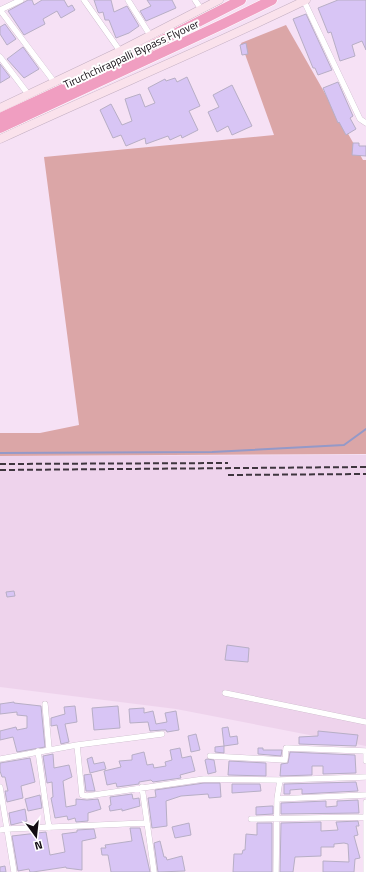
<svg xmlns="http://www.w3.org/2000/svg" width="366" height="872" viewBox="0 0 366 872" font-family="'Titillium Web',sans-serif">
	<rect width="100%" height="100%" fill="#f6e1f5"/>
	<path fill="#eed3ec" d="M366 455V746L176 709 0 687V456Z"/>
	<path fill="#dba6a7" d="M286 25 363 160H366V454L0 456V433H40L79 425 44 157 274 135 241 43Z"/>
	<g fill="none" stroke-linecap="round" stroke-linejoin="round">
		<path stroke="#9499c8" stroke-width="2" d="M0 453 212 452 344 445 366 429"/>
	</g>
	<path fill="#d8c5f5" stroke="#b7aec5" d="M28 0H32L34 5 42 0H64L68 7 72 5 75 10 61 18 57 11 43 19 45 24 24 35 8 11Z
		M94 0H111L114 12 127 6 139 26 129 33 116 38 109 20H105L103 12 99 13 98 12Z
		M147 0H172L176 8 146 21 140 11 151 6Z
		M338 0H366V50L362 41 352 45 355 56 340 61 331 32 328 33 318 8Z
		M306 14 332 70 318 75 315 68H313L293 19Z
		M5 24 16 39 7 45 0 34V27Z
		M246 43 248 54 242 55 240 45Z
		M23 47 39 69 24 78 7 59Z
		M0 64 10 77 0 83Z
		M187 77 200 106 189 111 198 130 182 138 181 135 170 140 168 136 146 144 145 138 126 146 121 135 113 138 100 110 111 104 122 125 132 121 125 99 140 94 145 107 155 103 148 88 165 79 166 81 175 78 177 82Z
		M338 82 353 116 350 118 356 129 346 135 339 122 338 123 323 88Z
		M232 85 252 126 232 135 228 126 217 132 208 112 219 107 213 95Z
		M353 143H359V146H366V156L352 155Z
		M14 591 15 596 7 597 6 592Z
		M227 645 249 648 248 662 225 660Z
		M14 702V703L41 706 45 747 17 752 13 737 0 740V731L16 727 17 730 27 728V716L17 715V712L0 714V704Z
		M75 706 77 722 65 724 69 742 61 744 57 725 51 726V718L65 714 64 707Z
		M118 706 120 728 94 730 92 708Z
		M144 708V713L153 711 156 724 167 722 165 713 176 711 179 730 167 732 166 730H162L150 731 148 722 130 723 129 709Z
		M228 727 230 737 237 736 238 744 224 746 222 728Z
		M318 731 358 735 356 746 299 744V737L318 736Z
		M196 734 200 750 191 752 188 736Z
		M224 746V753L215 752V747Z
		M180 748 182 758 191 756 195 771 180 775 181 778 153 782 151 780 139 782V784L117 787 116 783 107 785 104 771 121 767 119 761 132 760V755L144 752 147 765 153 764 154 768 166 766 165 762 172 760 170 750Z
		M258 748H263V750H282L281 756 258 754Z
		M290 752 355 755 356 773 323 774V766H312V775L280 776 281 764 288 763Z
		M53 754 54 768 69 765 72 777 63 781 66 807 76 805V799L87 800 98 799 101 809 88 813V821L76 822 75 818 68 820 67 816 55 818 51 798 53 797 52 782 47 783 43 756Z
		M92 757 94 764 104 762 106 769 90 773 87 759Z
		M30 758 35 782 21 786 23 798 7 802 5 791H8L5 777H2L0 771V763Z
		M207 759 214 760 216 772 208 774 205 760Z
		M229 761 266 763V776L228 775Z
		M91 774 95 791H86L84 775Z
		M356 782 358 791 302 794V789L290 790V794H284V784Z
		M204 783H220L221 797 209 798 208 794 181 796 166 801 167 826 152 828 148 798 156 797 155 790Z
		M232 784H260L261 791 232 793Z
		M132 794 133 799 139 798 140 806 122 811V809L110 811 109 806 111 805 110 797Z
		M40 795 42 808 28 811 25 799Z
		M358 800 359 813 281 814V803L326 801V807L337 806V801Z
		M271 806H273V814L256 815V807Z
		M25 809 27 821 11 825 9 813Z
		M358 821 359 826H356L358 835 354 836 360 858 355 859 354 872H323V861L349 862 348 844 344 843 334 844V847H321V856L295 857 293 872H280L281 823 321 822V831L338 830 336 822Z
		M189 823 191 835 175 838 172 827Z
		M257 823H272V872H233L234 854H242L243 850H245L246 834 257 835Z
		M130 828H140L150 872H111L108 855H102L101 848H106L105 845 132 841Z
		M94 829 96 838 82 841V870L66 868V867L33 872H30L29 869 18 871 12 836 46 832 50 855 65 852 62 834 77 832V830Z
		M160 841 164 857H166L167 860 182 856 185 871 158 872 154 843Z
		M5 866 6 872H0V867Z"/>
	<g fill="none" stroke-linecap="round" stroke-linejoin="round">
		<defs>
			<path id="street" d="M84 0 120 51
				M128 0 150 35
				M195 0 201 9
				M304 1 360 119 366 123
				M0 10 55 83
				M0 10 21 0
				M0 57 28 94
				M225 693 366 722
				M45 704 49 749
				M77 745 162 734
				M38 751 49 828
				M210 756 285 760 286 748 366 751V761
				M0 759 77 745 82 795 87 796 204 779 280 780 366 777
				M0 787 7 829 146 823
				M142 787 154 872
				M277 799 366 795
				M251 819 366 817
				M0 830 7 829 14 872
				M276 872 277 799 280 780
				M366 872V802"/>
			<path id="secondary" d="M0 108 120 51 219 0
				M0 139C101 92 205 49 306 0"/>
			<path id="highway" d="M0 118 106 69 241 0
				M0 128 223 24 272 0"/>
		</defs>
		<use href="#street" stroke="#c2aec1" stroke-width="6"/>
		<use href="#secondary" stroke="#c2aec1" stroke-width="9"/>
		<use href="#highway" stroke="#fff" stroke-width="11"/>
		<use href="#street" stroke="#fff" stroke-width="5.5"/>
		<use href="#secondary" stroke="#fae2ec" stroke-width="8"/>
		<use href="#highway" stroke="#f09ec1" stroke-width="10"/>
		<path stroke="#3e353e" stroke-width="2" stroke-dasharray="6 3" stroke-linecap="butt" d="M0 464 228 463
			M0 470 366 467
			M228 475 366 474"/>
	</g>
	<g text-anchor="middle" stroke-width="4" stroke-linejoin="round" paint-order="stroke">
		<g font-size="11" fill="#130d13" stroke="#fff">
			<text transform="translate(131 54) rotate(-25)" y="4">Tiruchchirappalli Bypass Flyover</text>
		</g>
	</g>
	<g transform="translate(36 836) rotate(165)" stroke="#ffffff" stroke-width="3" paint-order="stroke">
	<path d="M0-3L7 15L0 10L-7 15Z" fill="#130d13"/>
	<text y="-6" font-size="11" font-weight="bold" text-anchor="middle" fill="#130d13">N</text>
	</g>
</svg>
